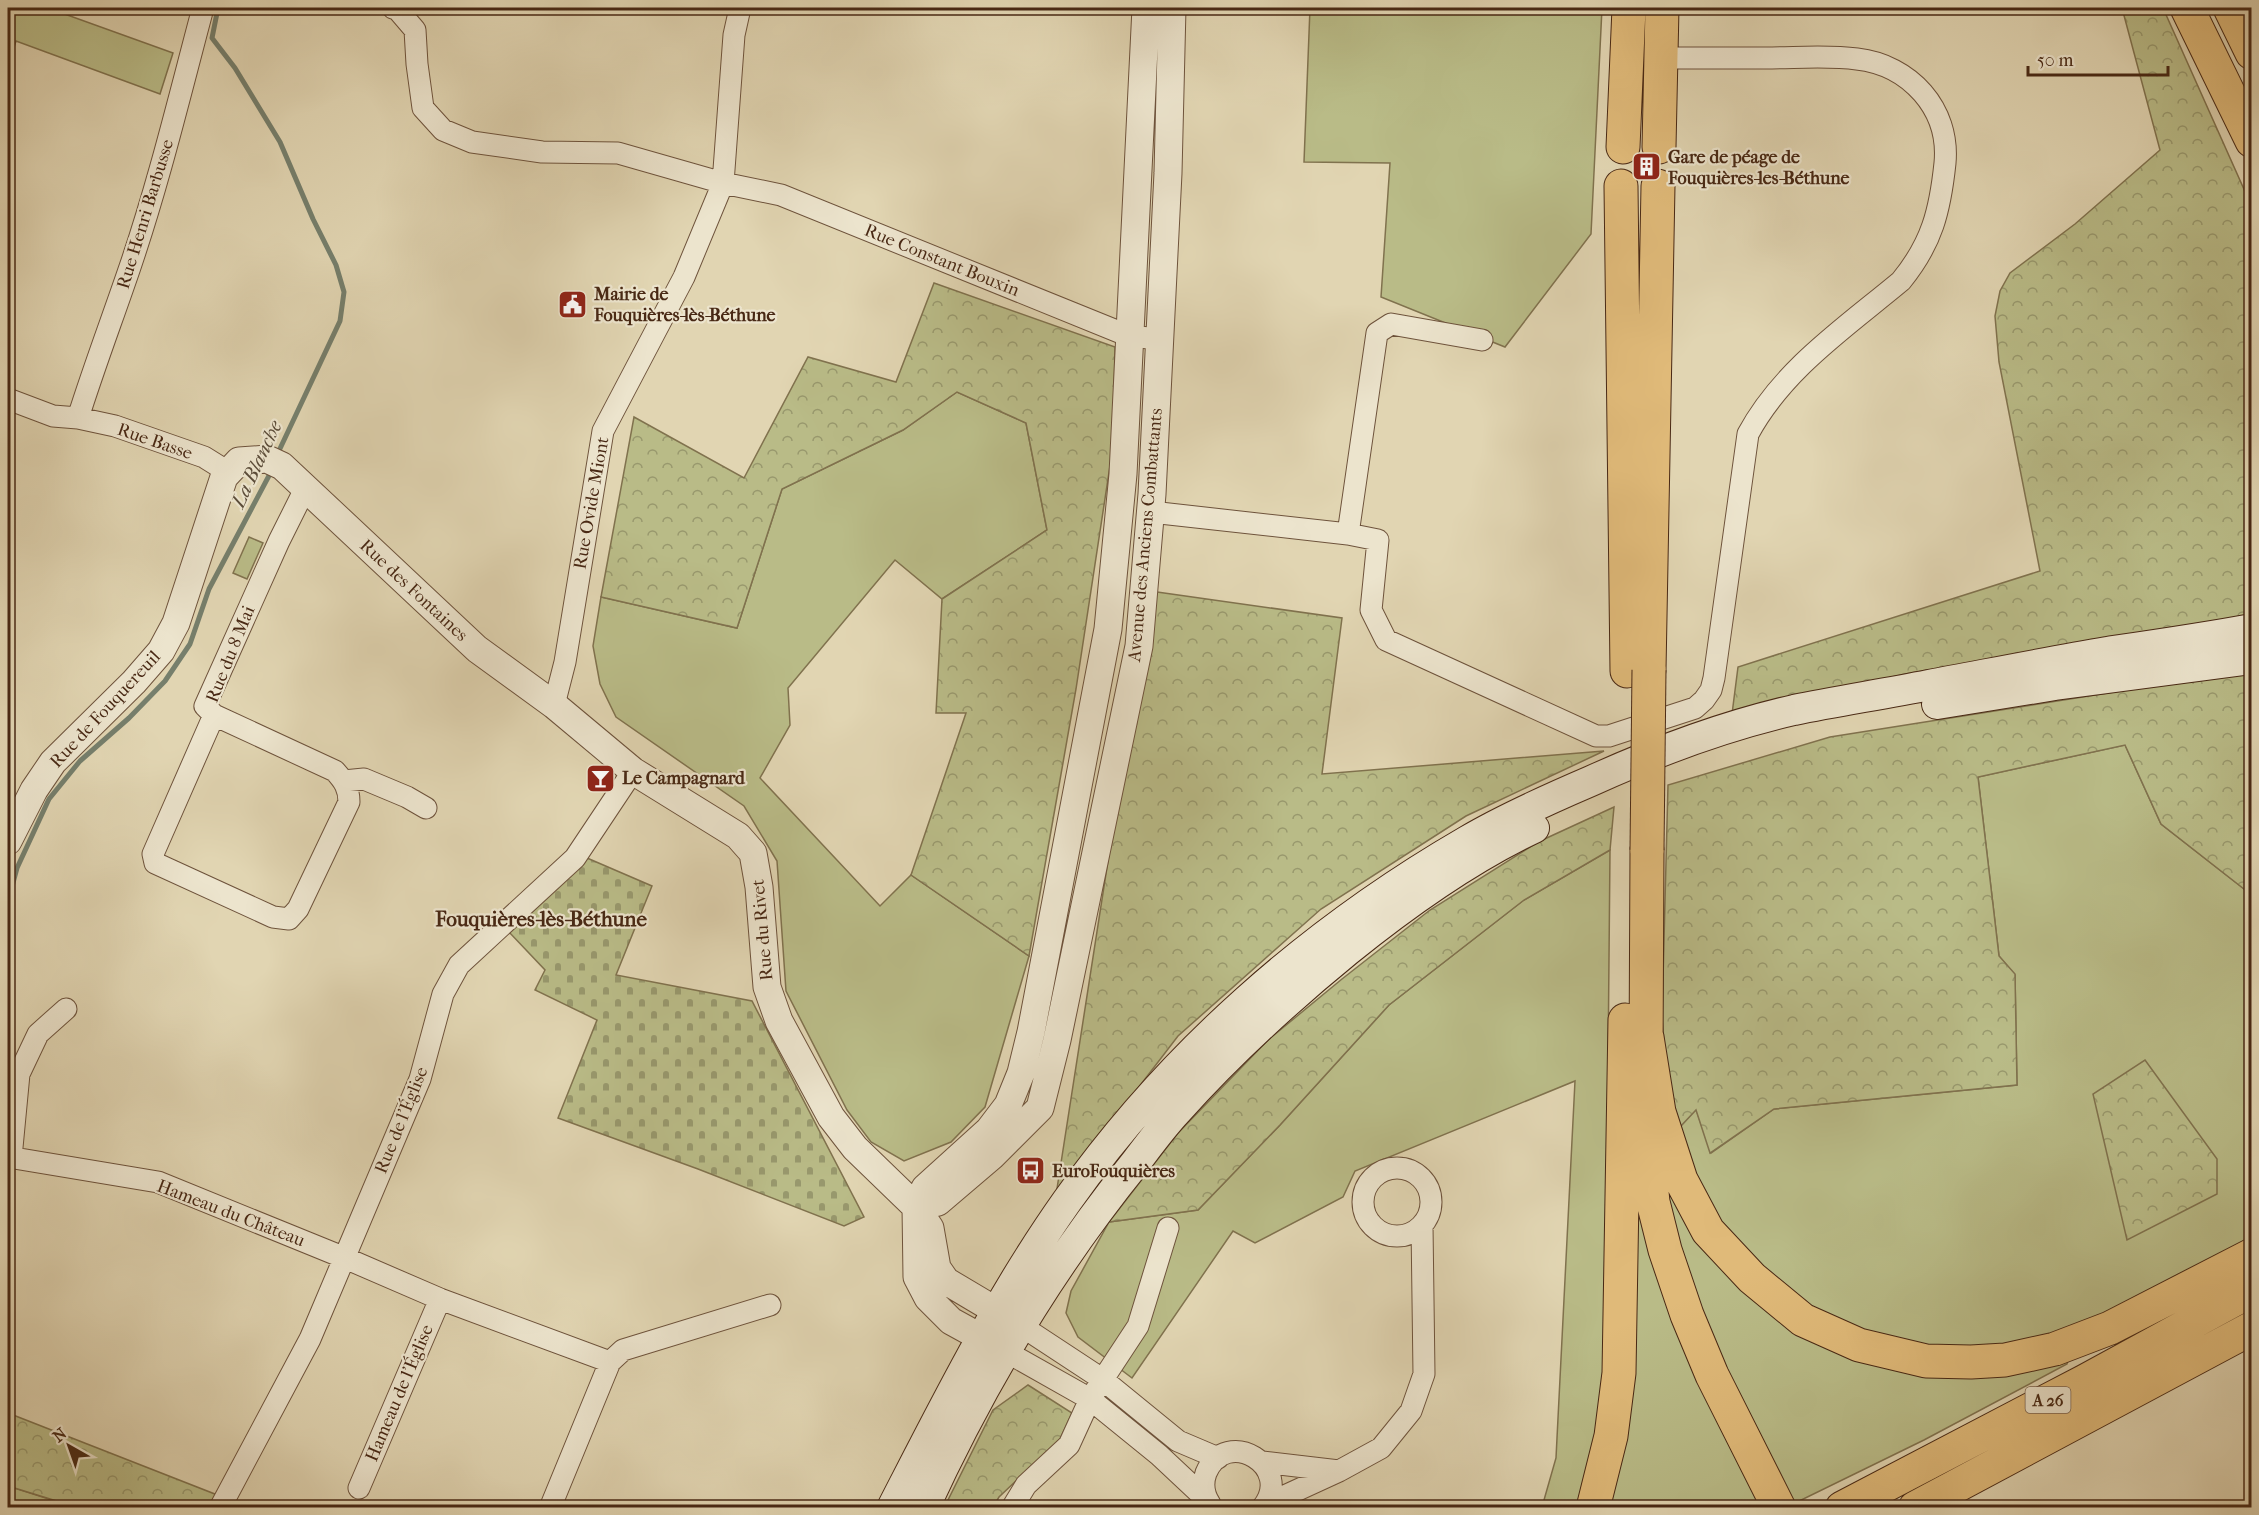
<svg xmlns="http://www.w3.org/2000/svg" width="2259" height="1515" viewBox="0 0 2259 1515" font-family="'IM FELL French Canon',serif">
	<defs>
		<pattern id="forest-crowns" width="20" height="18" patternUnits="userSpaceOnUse" patternTransform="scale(1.5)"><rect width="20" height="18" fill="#b9bb87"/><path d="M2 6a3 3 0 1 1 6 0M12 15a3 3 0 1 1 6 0" fill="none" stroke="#98986d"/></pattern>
		<pattern id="cemetery-stones" width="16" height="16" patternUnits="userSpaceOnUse" patternTransform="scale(1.5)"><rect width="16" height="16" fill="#b9bb87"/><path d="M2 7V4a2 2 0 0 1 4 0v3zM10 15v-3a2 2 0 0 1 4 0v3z" fill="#98986d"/></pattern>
	</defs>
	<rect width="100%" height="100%" fill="#e1d5b2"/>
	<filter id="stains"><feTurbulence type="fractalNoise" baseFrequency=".00333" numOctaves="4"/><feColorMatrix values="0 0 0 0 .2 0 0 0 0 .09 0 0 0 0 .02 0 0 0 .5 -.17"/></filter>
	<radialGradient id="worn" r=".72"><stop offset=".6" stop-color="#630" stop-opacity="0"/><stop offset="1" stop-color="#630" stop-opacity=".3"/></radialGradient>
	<path fill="#b9bb87" stroke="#80724e" stroke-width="1.5" d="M8 8H48L173 53 160 94 16 41 8 66Z
		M1310 8H1602L1591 234 1505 347 1381 297 1390 163 1304 162Z
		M957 392 1026 423 1047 530 942 599 895 560 788 688 790 725 760 778 880 906 911 875 1029 956 985 1107 951 1142 904 1161 871 1142 847 1110 786 991 777 861 744 806 616 717 600 684 593 646 601 597 737 628 782 489 903 430Z
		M249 537 263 543 247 579 233 573Z
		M2125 745 2161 824 2244 889 2251 893V1242L2079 1326 2067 1364 1924 1440 1787 1507H1542L1556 1458 1575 1081 1355 1171 1343 1197 1255 1243 1233 1231 1132 1378 1078 1337 1066 1313 1071 1291 1109 1222 1198 1210 1280 1125 1389 1005 1524 900 1610 850 1608 1067 1658 1151 1696 1109 1711 1153 1774 1109 2017 1085 2015 975 1999 956 1978 777Z
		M8 1486 74 1507H76H8Z"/>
	<path fill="url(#forest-crowns)" stroke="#80724e" stroke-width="1.5" d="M2122 8H2163L2251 205 2252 609 2247 616 1905 674 1732 714 1738 667 2040 571 1999 362 1995 316 2000 291 2010 273 2075 224 2160 150Z
		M934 283 1115 347 1113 446 1076 689 1029 956 911 875 966 713H936L942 599 1047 530 1026 423 957 392 903 430 782 489 737 628 601 597 634 417 744 478 808 357 896 382Z
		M1150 591 1342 618 1322 774 1604 751 1466 816 1321 909 1178 1036 1056 1195Z
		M2247 671 2251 673V893L2244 889 2161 824 2125 745 1978 777 1999 956 2015 974 2017 1085 1774 1109 1710 1153 1696 1110 1679 1128 1669 1098 1662 1019 1668 785 1830 737Z
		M1614 807 1610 850 1524 900 1389 1005 1280 1125 1198 1210 1109 1222 1178 1133 1268 1040 1342 979 1430 910 1538 842Z
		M2145 1060 2217 1159V1194L2127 1240 2093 1094Z
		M1028 1385 1072 1413 1060 1439 999 1497 993 1507 944 1508 993 1410Z
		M8 1413 225 1498 220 1507H76L8 1486Z"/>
	<path fill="url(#cemetery-stones)" stroke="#80724e" stroke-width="1.5" d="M587 858 652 886 616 975 752 1001 864 1217 844 1226 698 1169 558 1118 597 1020 535 990 545 970 508 931Z"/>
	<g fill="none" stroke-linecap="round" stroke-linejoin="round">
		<path stroke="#767f6c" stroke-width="5" d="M218 8 212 38 235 68 280 142 313 219 336 265 344 292 340 321 277 455
			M8 901 17 868 49 799 80 761 129 718 165 681 190 644 209 589 272 470"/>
		<defs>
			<path id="minor" d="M393 8 397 9 415 30 417 64 423 108 443 130 472 142 542 152 618 153 723 183 781 195 1129 336 1159 339
				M8 399 53 416 78 418 115 426 204 457 228 472
				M78 418C94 367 113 317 130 267 159 182 180 94 203 8
				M1151 512 1348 534 1378 540 1371 610 1386 640 1596 736H1609L1695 708 1704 700 1711 690 1714 678 1748 434C1783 369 1846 327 1901 281 1932 243 1940 211 1945 163 1950 109 1910 65 1857 59 1827 55 1796 58 1766 58 1730 58 1695 58 1660 58
				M1348 534 1377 333 1391 324 1482 340
				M554 705 565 662 603 431 684 277 723 183 734 35 740 8
				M214 715 153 854 155 863 273 917 289 919 298 909 349 802C349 788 344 781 335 771L214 715 205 706 279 541 306 487
				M344 781 364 779 407 797 426 808
				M8 1157 158 1182 345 1258 440 1299 610 1362
				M11 1158 19 1074 38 1034 66 1009
				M1363 1202a34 34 0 1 1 68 0a34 34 0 1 1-68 0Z
				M1020 1325 1102 1379 1178 1441 1218 1458
				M1005 1351 1090 1399 1159 1455 1207 1500
				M1262 1462 1339 1471 1265 1505
				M1339 1471 1381 1448 1411 1411 1424 1374 1422 1225
				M359 1488 440 1299
				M1210 1504C1204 1495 1202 1484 1206 1473 1226 1425 1296 1467 1262 1508
				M220 1508 310 1339 420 1079 443 994 459 965 575 858 633 771
				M550 1508 610 1362 623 1350 770 1305
				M1012 1508 1026 1485 1069 1445 1090 1399 1138 1326 1168 1228"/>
			<path id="tertiary" d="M8 841 34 790 53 762 134 682 161 651 176 623 224 477 239 461 267 459 282 466 477 649 554 705 633 771 738 836 753 853 759 887 767 987 779 1021 831 1117 855 1148 916 1207 930 1228 937 1268 946 1281 1015 1322
				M916 1207 938 1202 992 1156 1040 1108 1057 1040 1139 646 1152 494 1168 173 1172 8
				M1002 1349 951 1321 928 1298 917 1277 916 1207 925 1188 989 1130 1008 1105 1021 1073 1031 1032 1108 629 1123 474 1146 8"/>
			<path id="secondary" d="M1937 704 2055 685 2252 659
				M892 1508C946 1403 999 1297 1067 1201 1172 1053 1310 932 1467 841 1506 818 1549 799 1591 781 1655 752 1724 726 1794 710 1838 701 1884 694 1929 685 1988 674 2048 662 2107 652 2155 645 2204 638 2252 629
				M924 1508C981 1384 1050 1268 1136 1162 1149 1145 1162 1127 1177 1111 1229 1053 1287 1000 1347 951 1404 905 1468 859 1534 828"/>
			<path id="trunk" d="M2187 8 2252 141
				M2230 8 2252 53"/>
			<path id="motorway" d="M1623 147 1629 8
				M1659 147 1662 8
				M1621 186 1627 671
				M1649 670 1658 186
				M1647 1037 1659 1112 1681 1180 1708 1231 1752 1278 1803 1320 1859 1345 1926 1361 1971 1362 2005 1360 2055 1349 2110 1328 2252 1255
				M1646 1058 1647 850
				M1644 1110 1653 1202 1665 1250 1687 1315 1712 1375 1779 1508
				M1593 1508 1611 1436 1619 1373 1625 1020
				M1842 1508 2085 1381 2252 1290
				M1915 1508 2252 1328"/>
		</defs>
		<use href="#minor" stroke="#6e533c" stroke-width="23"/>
		<use href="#tertiary" stroke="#6e533c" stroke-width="29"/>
		<use href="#secondary" stroke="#482814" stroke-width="32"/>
		<use href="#trunk" stroke="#482814" stroke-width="35"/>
		<use href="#motorway" stroke="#482814" stroke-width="35"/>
		<use href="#minor" stroke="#ece4cd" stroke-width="21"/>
		<use href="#tertiary" stroke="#ece4cd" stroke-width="27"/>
		<use href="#secondary" stroke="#ece4cd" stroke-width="30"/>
		<use href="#trunk" stroke="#e0ba79" stroke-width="33"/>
		<use href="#motorway" stroke="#e0ba79" stroke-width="33"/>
		<defs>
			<path id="motorway-bridge" d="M1647 850 1649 670"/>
		</defs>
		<use href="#motorway-bridge" stroke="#482814" stroke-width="35" stroke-linecap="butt"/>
		<use href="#motorway-bridge" stroke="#e0ba79" stroke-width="33"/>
	</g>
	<defs>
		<symbol id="building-square" viewBox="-11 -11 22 22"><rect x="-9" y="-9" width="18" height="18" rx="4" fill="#8f2418" stroke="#ece4cd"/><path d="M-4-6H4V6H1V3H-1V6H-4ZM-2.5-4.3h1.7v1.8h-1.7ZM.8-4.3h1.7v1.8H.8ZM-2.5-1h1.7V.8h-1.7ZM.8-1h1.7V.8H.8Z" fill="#fff"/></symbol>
		<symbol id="civic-square" viewBox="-11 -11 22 22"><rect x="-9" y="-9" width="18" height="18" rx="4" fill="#8f2418" stroke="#ece4cd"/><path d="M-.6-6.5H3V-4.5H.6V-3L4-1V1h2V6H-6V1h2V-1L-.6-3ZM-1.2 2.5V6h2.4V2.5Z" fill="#fff"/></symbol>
		<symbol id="bar-square" viewBox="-11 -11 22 22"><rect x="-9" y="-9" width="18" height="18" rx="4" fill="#8f2418" stroke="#ece4cd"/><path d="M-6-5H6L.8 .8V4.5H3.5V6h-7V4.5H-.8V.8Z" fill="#fff"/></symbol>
		<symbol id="bus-square" viewBox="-11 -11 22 22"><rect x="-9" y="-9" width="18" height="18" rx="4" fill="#8f2418" stroke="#ece4cd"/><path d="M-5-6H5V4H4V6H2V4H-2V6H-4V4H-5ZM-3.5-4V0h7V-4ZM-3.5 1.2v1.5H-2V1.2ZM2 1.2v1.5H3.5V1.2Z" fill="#fff"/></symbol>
	</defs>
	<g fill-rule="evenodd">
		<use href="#building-square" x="1630" y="150" width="33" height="33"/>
		<use href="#civic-square" x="556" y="288" width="33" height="33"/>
		<use href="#bar-square" x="584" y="762" width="33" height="33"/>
		<use href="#bus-square" x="1014" y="1154" width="33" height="33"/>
	</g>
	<g text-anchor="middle" stroke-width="4.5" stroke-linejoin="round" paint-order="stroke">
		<rect fill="#ece4cd" stroke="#79604c" stroke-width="1.5" x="2025.5" y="1387" width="45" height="26" rx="4.5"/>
		<g font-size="16" font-weight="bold" fill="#482814">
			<text x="2048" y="1406">A 26</text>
		</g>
		<g font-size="18" font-weight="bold" fill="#482814" stroke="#ece4cd" text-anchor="start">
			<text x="1668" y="163">Gare de péage de<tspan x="1668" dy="21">Fouquières-les-Béthune</tspan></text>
			<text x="594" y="300">Mairie de<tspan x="594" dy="21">Fouquières-lès-Béthune</tspan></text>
			<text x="622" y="784">Le Campagnard</text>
			<text x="1052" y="1177">EuroFouquières</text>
		</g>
		<g font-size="18" fill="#482814" stroke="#ece4cd">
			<text transform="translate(145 214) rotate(-73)" y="6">Rue Henri Barbusse</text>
			<text transform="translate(942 260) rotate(22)" y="6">Rue Constant Bouxin</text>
			<text transform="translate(155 441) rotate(19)" y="6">Rue Basse</text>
			<text transform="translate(591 503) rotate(-80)" y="6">Rue Ovide Miont</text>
			<text transform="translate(1145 535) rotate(-85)" y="6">Avenue des Anciens Combattants</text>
			<text transform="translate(414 590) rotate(43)" y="6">Rue des Fontaines</text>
			<text transform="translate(230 654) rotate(-68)" y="6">Rue du 8 Mai</text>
			<text transform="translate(105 709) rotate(-47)" y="6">Rue de Fouquereuil</text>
			<text transform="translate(762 930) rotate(-95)" y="6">Rue du Rivet</text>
			<text transform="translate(401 1120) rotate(-68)" y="6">Rue de l'Église</text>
			<text transform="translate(231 1213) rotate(21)" y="6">Hameau du Château</text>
			<text transform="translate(399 1393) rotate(-67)" y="6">Hameau de l'Église</text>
		</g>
		<g font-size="20" font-style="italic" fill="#5b4c39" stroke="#ece4cd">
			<text transform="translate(256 464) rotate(-65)" y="7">La Blanche</text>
		</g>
		<g font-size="21" font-weight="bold" fill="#482814" stroke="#ece4cd">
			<text x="541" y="926">Fouquières-lès-Béthune</text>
		</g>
	</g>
	<rect width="2259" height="1515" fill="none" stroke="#e1d5b2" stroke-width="30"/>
	<rect x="9" y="9" width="2241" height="1497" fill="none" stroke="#482814" stroke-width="3"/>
	<rect x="15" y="15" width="2229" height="1485" fill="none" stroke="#482814" stroke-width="1.5"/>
	<g transform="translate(69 1446) rotate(320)" stroke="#ece4cd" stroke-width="4.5" paint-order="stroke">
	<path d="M0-4.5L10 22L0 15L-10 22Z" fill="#482814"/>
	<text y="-9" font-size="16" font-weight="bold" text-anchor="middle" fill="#482814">N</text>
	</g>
	<path d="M2028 66v9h140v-9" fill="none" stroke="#482814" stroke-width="3"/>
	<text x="2037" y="66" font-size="18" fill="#482814" stroke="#ece4cd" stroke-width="4.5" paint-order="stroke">50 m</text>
	<rect width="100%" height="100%" filter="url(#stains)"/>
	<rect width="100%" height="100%" fill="url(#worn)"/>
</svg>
